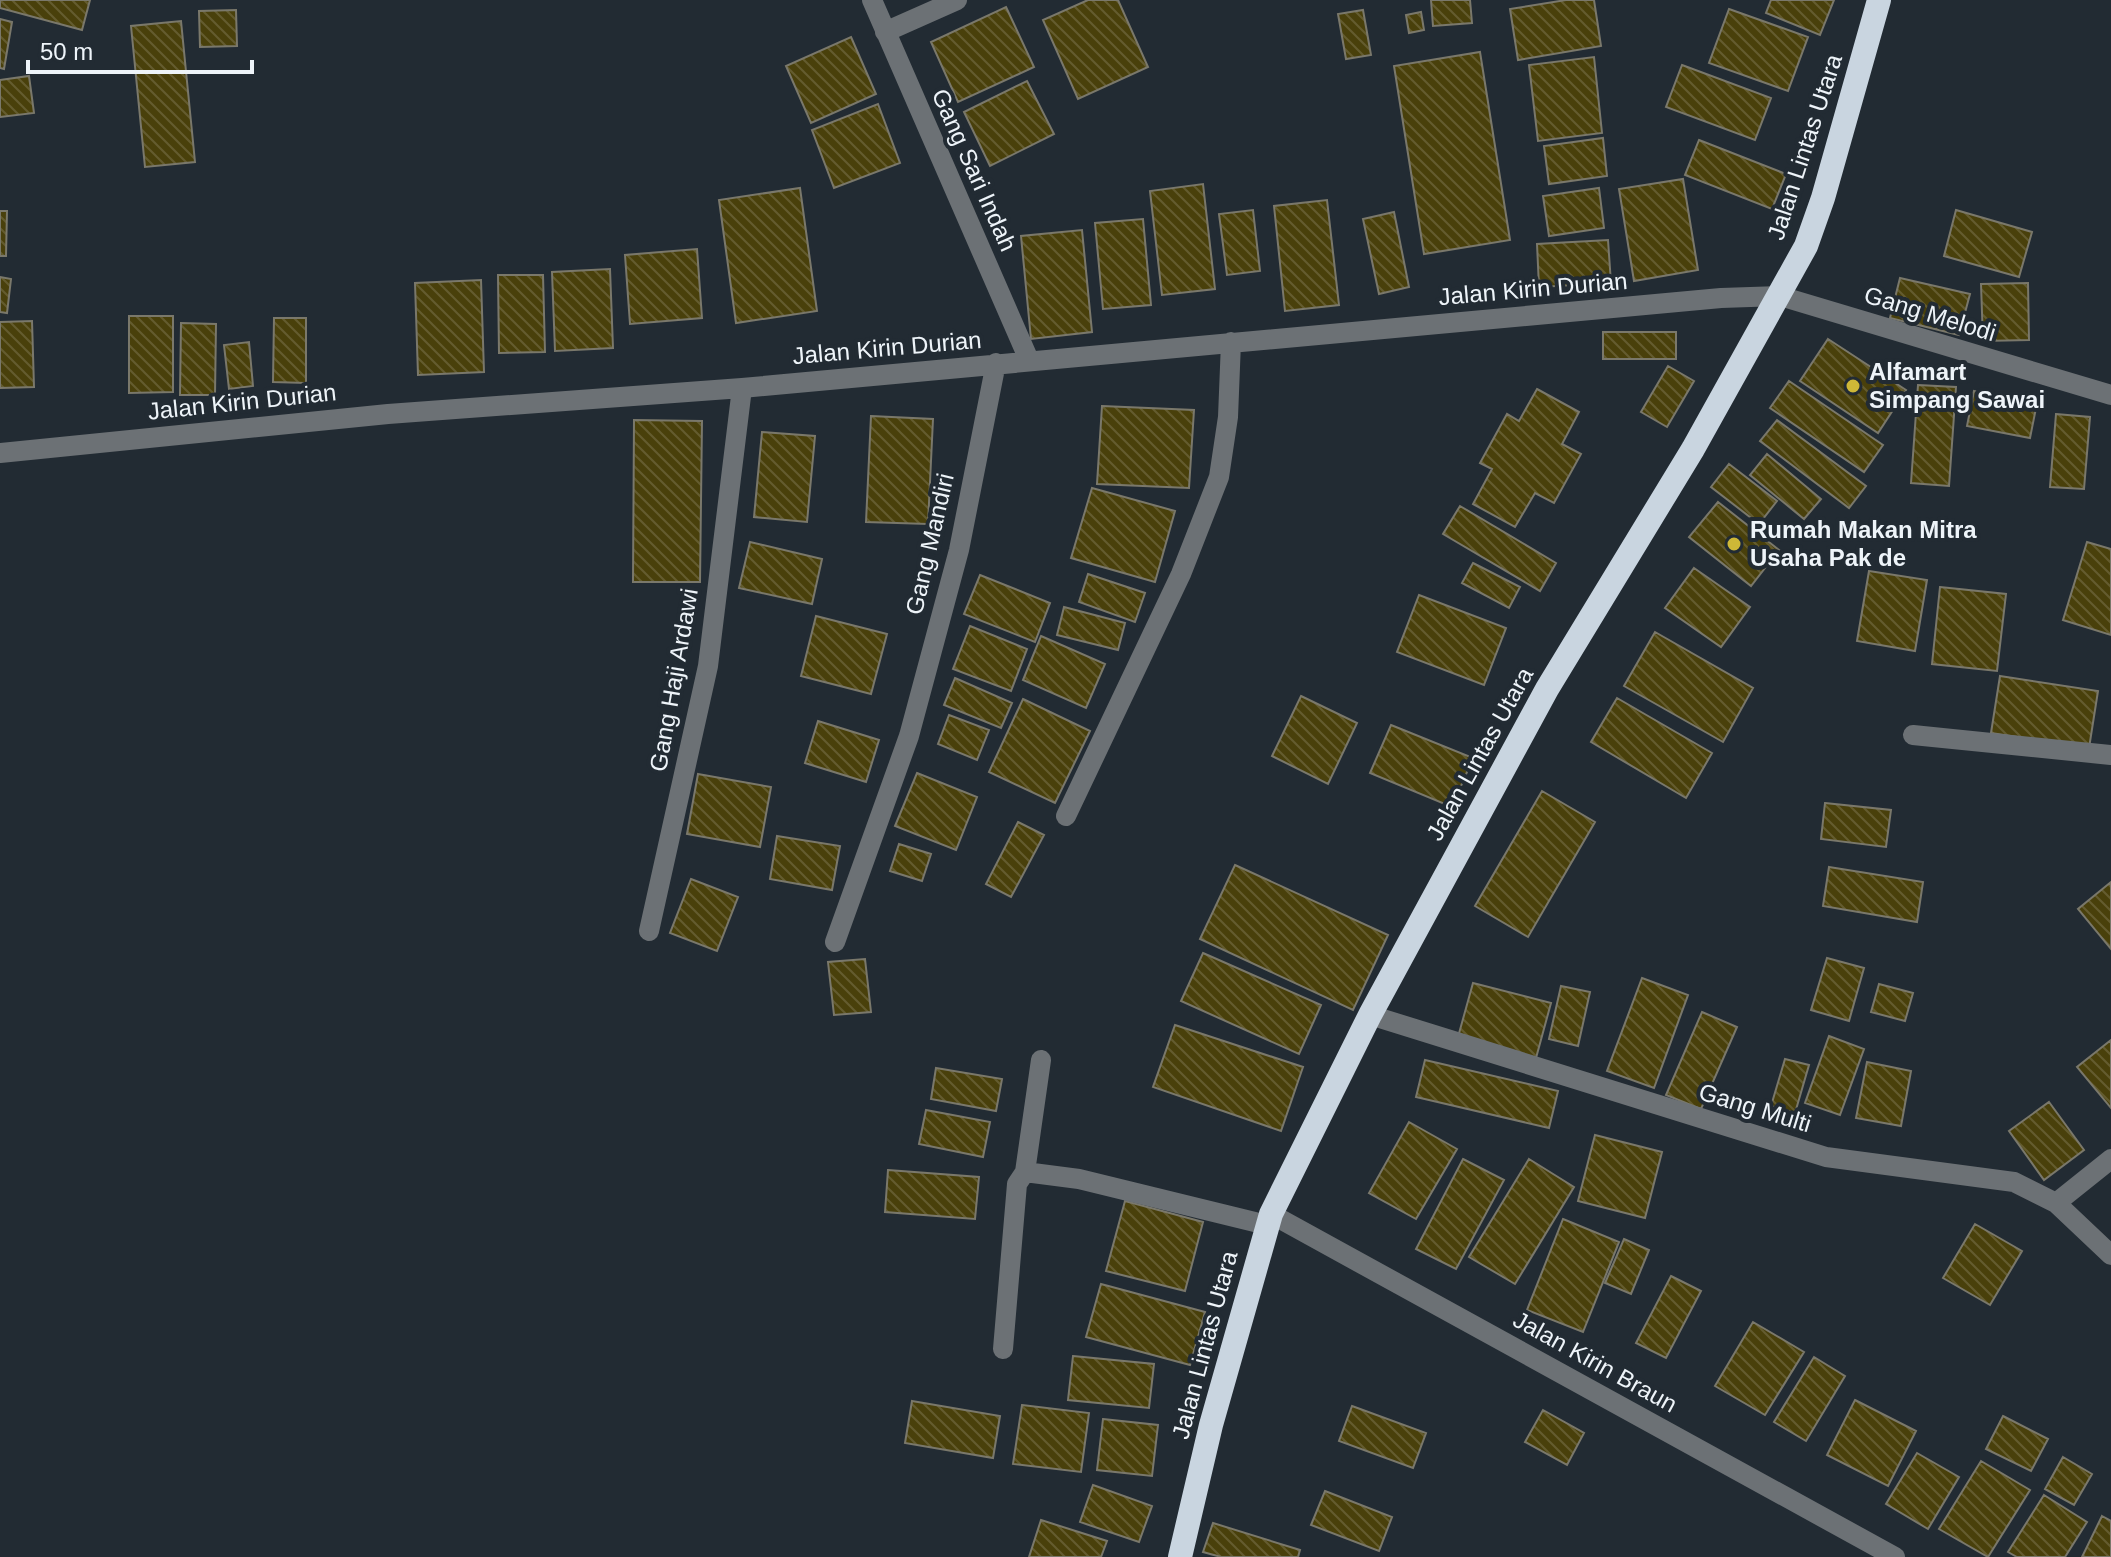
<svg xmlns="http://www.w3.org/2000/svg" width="2111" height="1557" viewBox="0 0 2111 1557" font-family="Helvetica,sans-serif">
	<defs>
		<pattern id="building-back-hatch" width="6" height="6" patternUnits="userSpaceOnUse" patternTransform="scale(2)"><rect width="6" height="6" fill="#49400b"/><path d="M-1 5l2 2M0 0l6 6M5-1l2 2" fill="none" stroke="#645c2f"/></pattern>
	</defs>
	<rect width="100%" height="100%" fill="#222b33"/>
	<path fill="url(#building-back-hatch)" stroke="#7a786b" stroke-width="2" d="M0 0H90L82 30 0 8Z
		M1088 0H1118L1148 67 1078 99 1043 20Z
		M1431 0H1470L1472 23 1433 26Z
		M1566 0H1594L1601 46 1518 60 1510 9Z
		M1771 0H1834L1820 35 1766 13Z
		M1006 7 1034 67 958 102 931 42Z
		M1729 9 1808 37 1788 91 1709 63Z
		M236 10 237 46 200 47 199 11Z
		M1363 10 1371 55 1346 59 1338 14Z
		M1421 12 1424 30 1409 33 1406 15Z
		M0 19 12 22 4 69 0 68Z
		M181 21 195 162 145 167 131 26Z
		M851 37 876 94 811 123 786 66Z
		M1480 52 1510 240 1424 254 1394 66Z
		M1594 57 1602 133 1538 141 1529 65Z
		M1682 65 1771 98 1755 140 1666 107Z
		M29 76 34 113 0 117V80Z
		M1027 81 1054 134 990 166 964 112Z
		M878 104 900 163 834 188 812 130Z
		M1603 138 1607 176 1549 184 1544 146Z
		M1699 140 1786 174 1772 209 1685 175Z
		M1683 179 1698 270 1634 281 1619 189Z
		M1203 184 1215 289 1162 295 1150 191Z
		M800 188 817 311 736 323 719 200Z
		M1599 188 1604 228 1549 236 1543 196Z
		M1327 200 1339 305 1285 311 1274 206Z
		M1253 210 1260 271 1227 275 1219 214Z
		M1956 210 2032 232 2019 277 1944 256Z
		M0 211H7L6 256H0Z
		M1394 212 1409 287 1379 294 1363 219Z
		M1143 219 1151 305 1103 309 1095 223Z
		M1082 230 1092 332 1031 339 1021 236Z
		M1608 240 1611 283 1539 287 1537 244Z
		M697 249 702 318 630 324 625 255Z
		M610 269 613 348 555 351 552 272Z
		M498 275H543L545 352 499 353Z
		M0 277 11 279 7 313 0 312Z
		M1900 278 1970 294 1959 335 1890 318Z
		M481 280 484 372 418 375 415 283Z
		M2028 283 2029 340 1983 341 1981 284Z
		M129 316H173V392L129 393Z
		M274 318H306V383L273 382Z
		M32 321 34 387 0 388V322Z
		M181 323 216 324 215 395H180Z
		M1603 332H1676V359H1603Z
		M1828 339 1906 390 1878 433 1800 381Z
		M249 342 253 386 229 389 224 345Z
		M1668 366 1694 381 1667 427 1641 412Z
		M1789 381 1883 445 1864 472 1770 408Z
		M1918 385 1956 387 1949 486 1911 483Z
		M1537 389 1579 412 1562 444 1581 454 1554 503 1535 493 1515 527 1473 504 1492 469 1480 463 1507 414 1519 421Z
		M1974 391 2037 403 2030 438 1967 426Z
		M1102 406 1194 410 1189 488 1097 484Z
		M2056 414 2090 417 2084 489 2050 487Z
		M871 416 933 419 928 524 866 522Z
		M634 420 702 421 700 582H633Z
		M1777 420 1866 486 1849 508 1760 441Z
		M762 432 815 436 807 522 754 517Z
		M1767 454 1821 499 1804 519 1750 475Z
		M1729 464 1777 501 1759 524 1711 487Z
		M1092 488 1175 511 1155 582 1071 558Z
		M1718 502 1779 550 1751 586 1689 537Z
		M1460 506 1556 563 1540 591 1443 534Z
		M750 542 822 559 812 604 739 588Z
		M2087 542 2111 549V635L2063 620Z
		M1473 563 1520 587 1509 608 1462 583Z
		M1694 568 1750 607 1721 647 1665 608Z
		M1869 571 1927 580 1915 651 1857 641Z
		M1088 574 1145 593 1135 622 1079 602Z
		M980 575 1050 603 1035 642 964 614Z
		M1940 587 2006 594 1997 671 1932 664Z
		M1419 595 1506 628 1484 685 1397 652Z
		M1064 607 1125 623 1118 650 1057 635Z
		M816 616 887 634 871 694 801 676Z
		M970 626 1027 649 1011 691 953 669Z
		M1655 632 1753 688 1723 742 1624 686Z
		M1041 636 1105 664 1086 708 1023 680Z
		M2000 676 2098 691 2089 748 1991 733Z
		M955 678 1012 703 1001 728 944 705Z
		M1301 696 1357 723 1328 784 1272 756Z
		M1617 698 1712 753 1686 798 1591 742Z
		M1023 699 1090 731 1055 803 989 772Z
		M949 715 989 730 977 760 938 744Z
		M818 721 879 740 866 782 805 763Z
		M1391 725 1473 758 1452 807 1370 773Z
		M917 773 977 797 956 850 895 826Z
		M698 774 771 787 760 847 687 834Z
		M1542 791 1595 822 1528 937 1475 906Z
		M1825 803 1891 810 1886 847 1821 839Z
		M1018 822 1044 835 1011 897 986 884Z
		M777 836 840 846 832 890 770 879Z
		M899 844 931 854 922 881 890 871Z
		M1235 865 1388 935 1353 1010 1200 939Z
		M1829 867 1923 882 1917 922 1823 906Z
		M691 879 738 897 717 951 670 933Z
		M2111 882V949L2078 909Z
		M1203 953 1321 1005 1299 1054 1181 1001Z
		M1827 958 1864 968 1849 1021 1811 1010Z
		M865 959 871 1012 834 1015 828 962Z
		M1642 978 1688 995 1654 1088 1607 1071Z
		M1473 983 1551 1003 1536 1058 1458 1037Z
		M1879 984 1913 993 1905 1021 1871 1012Z
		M1561 986 1590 992 1578 1046 1549 1039Z
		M1702 1012 1737 1027 1701 1109 1666 1095Z
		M1175 1025 1303 1067 1281 1131 1153 1087Z
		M1829 1036 1864 1049 1840 1115 1805 1103Z
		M2111 1040V1108L2077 1067Z
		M1785 1059 1809 1065 1795 1113 1771 1106Z
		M1425 1060 1558 1091 1549 1128 1416 1097Z
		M1867 1062 1911 1071 1901 1126 1856 1118Z
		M936 1068 1002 1079 996 1111 931 1099Z
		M2049 1102 2084 1150 2044 1180 2009 1131Z
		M926 1110 990 1122 983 1157 919 1144Z
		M1409 1122 1457 1149 1416 1219 1369 1193Z
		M1595 1135 1662 1152 1645 1218 1578 1201Z
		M1463 1159 1504 1180 1456 1269 1416 1249Z
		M1529 1159 1574 1187 1515 1284 1469 1257Z
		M888 1170 979 1177 975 1219 885 1212Z
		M1125 1201 1203 1222 1185 1291 1106 1271Z
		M1563 1219 1619 1242 1583 1332 1527 1310Z
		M1975 1224 2022 1251 1990 1305 1943 1278Z
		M1624 1239 1649 1250 1631 1294 1605 1283Z
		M1671 1276 1701 1291 1666 1358 1636 1343Z
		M1101 1284 1205 1312 1190 1365 1086 1337Z
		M1753 1322 1804 1352 1765 1415 1715 1386Z
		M1073 1356 1154 1364 1149 1408 1068 1400Z
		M1814 1357 1845 1376 1806 1441 1774 1422Z
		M1855 1400 1916 1431 1888 1486 1827 1455Z
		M912 1401 1000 1416 993 1458 905 1443Z
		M1022 1405 1089 1413 1081 1472 1013 1464Z
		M1352 1406 1426 1433 1413 1468 1339 1441Z
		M1543 1410 1584 1433 1567 1465 1525 1442Z
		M2003 1416 2048 1439 2031 1471 1986 1449Z
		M1103 1419 1158 1425 1152 1476 1097 1470Z
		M1917 1453 1959 1477 1928 1529 1886 1504Z
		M2063 1457 2092 1474 2074 1505 2045 1489Z
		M1981 1461 2030 1490 1988 1557 1939 1529Z
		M1093 1485 1152 1506 1139 1542 1080 1522Z
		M1325 1491 1392 1517 1379 1551 1311 1525Z
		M2044 1495 2087 1522 2065 1557H2017L2008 1552Z
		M2102 1516 2111 1521V1557H2082Z
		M1041 1520 1107 1541 1101 1557H1029Z
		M1213 1523 1300 1550 1298 1557H1221L1203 1552Z"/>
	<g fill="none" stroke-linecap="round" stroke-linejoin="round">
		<path stroke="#6c7175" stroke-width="20" d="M872 0 1029 360
			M885 32 957 0
			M0 453 388 414 742 388 1721 298 1780 296 2111 395
			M1913 735 2111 755
			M1066 816 1181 574 1219 477 1228 417 1231 342
			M649 931 708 666 742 388
			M835 942 909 736 959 550 996 363
			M1370 1015 1826 1157 2014 1182 2056 1203 2111 1255
			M1025 1172 1041 1060
			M2056 1203 2111 1159
			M1271 1214 1895 1557
			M1003 1349 1017 1184 1025 1172 1079 1179 1267 1225"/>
		<path stroke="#c9d5e0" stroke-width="24" d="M1180 1557 1211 1425 1271 1214 1370 1015 1547 689 1693 449 1806 246 1823 198 1879 0"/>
	</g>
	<g fill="#ceb837" stroke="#222b33" stroke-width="3">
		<circle cx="1853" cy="386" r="8"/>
		<circle cx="1734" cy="544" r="8"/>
	</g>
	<g text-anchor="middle" stroke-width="8" stroke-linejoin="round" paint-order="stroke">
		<g font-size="24" fill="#eef4f9" stroke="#222b33">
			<text transform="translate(1805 147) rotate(-72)" y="8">Jalan Lintas Utara</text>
			<text transform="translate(974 170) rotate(66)" y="8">Gang Sari Indah</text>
			<text transform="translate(1533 289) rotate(-5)" y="8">Jalan Kirin Durian</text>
			<text transform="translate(1930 314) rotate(17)" y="8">Gang Melodi</text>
			<text transform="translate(887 348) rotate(-5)" y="8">Jalan Kirin Durian</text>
			<text transform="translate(242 402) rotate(-6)" y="8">Jalan Kirin Durian</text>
			<text transform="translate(930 544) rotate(-77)" y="8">Gang Mandiri</text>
			<text transform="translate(674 680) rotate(-80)" y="8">Gang Haji Ardawi</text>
			<text transform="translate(1480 754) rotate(-61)" y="8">Jalan Lintas Utara</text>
			<text transform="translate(1755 1108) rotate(17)" y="8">Gang Multi</text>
			<text transform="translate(1205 1345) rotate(-75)" y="8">Jalan Lintas Utara</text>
			<text transform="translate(1595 1362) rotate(29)" y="8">Jalan Kirin Braun</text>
		</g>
		<g font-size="24" font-weight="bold" fill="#eef4f9" stroke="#222b33" text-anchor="start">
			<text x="1869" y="380">Alfamart<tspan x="1869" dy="28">Simpang Sawai</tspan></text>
			<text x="1750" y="538">Rumah Makan Mitra<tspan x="1750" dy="28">Usaha Pak de</tspan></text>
		</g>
	</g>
	<path d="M28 60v12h224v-12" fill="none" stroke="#eef4f9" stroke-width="4"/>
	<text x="40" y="60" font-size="24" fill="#eef4f9" stroke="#222b33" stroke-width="6" paint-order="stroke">50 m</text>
</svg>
